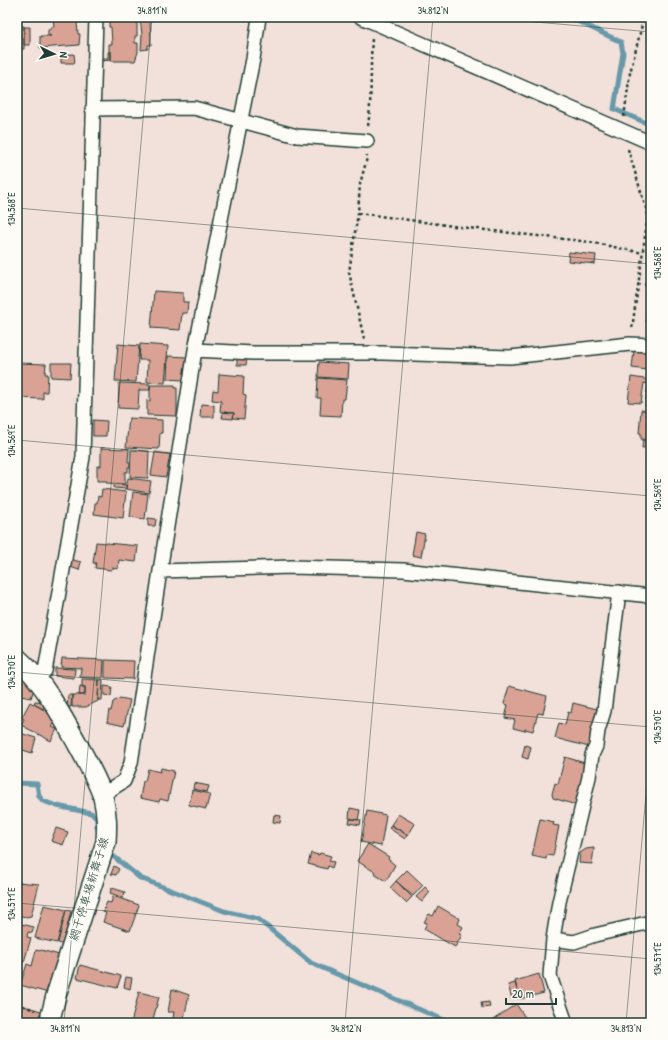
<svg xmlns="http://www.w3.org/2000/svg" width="668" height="1040" viewBox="0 0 668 1040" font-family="'Patrick Hand','Klee One',sans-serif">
	<rect width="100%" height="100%" fill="#f2e1da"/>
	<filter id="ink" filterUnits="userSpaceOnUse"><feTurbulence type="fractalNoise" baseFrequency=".025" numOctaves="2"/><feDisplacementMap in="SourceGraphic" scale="8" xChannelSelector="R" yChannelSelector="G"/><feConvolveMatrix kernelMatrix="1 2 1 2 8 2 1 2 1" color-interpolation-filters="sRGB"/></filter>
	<g filter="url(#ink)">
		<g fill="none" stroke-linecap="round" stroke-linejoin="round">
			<path stroke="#6799aa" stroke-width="5" d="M569 17 621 42 623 53 614 109 651 125
				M17 783 37 784 39 796 43 801 57 806 91 813 97 819V826
				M107 851 140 878 224 911 258 919 311 963 451 1023"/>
		</g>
		<path fill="#daa295" stroke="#1f3d34" d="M53 17H82L81 22H77L78 34H80L79 45 40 48V36H51L48 35V29H51V27H54Z
			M109 17H137V36H135V43H138V52L135 61H111V51L109 52V44H112L111 27H109Z
			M140 19H150L151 45H148V49L141 50 142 34Z
			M17 26H24V49H17Z
			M24 27H30V45H24Z
			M108 52H111V60L101 61V58H108Z
			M74 54 75 63H61V55Z
			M569 252 596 255 595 264 568 261Z
			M154 291 183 293V302H188L187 313H182L180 330 151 328Z
			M651 303V324L646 322 647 315H649Z
			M118 344 139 346 136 382 115 381Z
			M140 344 168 346 165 383 147 382 148 360H139Z
			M634 351 649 352 647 370 632 368Z
			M649 353 651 354V377H647Z
			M168 356 187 357 183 380 167 379Z
			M237 358H247L246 365H237Z
			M319 362 349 364 348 379 318 377Z
			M19 363 46 364 45 374H48L47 392H43V399L17 398V365L19 364Z
			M51 363H71L70 378 51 377Z
			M219 374 244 376 243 394 246 395 244 419 233 418 234 413 220 412 221 401 212 400 213 390 218 391Z
			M631 377 651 380V407L645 406 648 384 644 383 641 403 628 402Z
			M318 378 347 380 345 399H342L341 416 320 415 321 398H317Z
			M119 383 150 384V390H139L138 409 118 408Z
			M152 385H175V388H177V416L147 415V400L150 401V386Z
			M201 404 214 405V417H200Z
			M641 410 651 411V440L641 439V433H639Z
			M223 412 234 413 233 419 222 418Z
			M129 418 162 420V433H160L159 449 126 447Z
			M93 420 107 421 106 436H93Z
			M643 440 651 441V447L642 448Z
			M647 447 651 448V470L646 469Z
			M101 448 129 449 128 462H130V467H128V472H125V484L106 483V481H97V466H101Z
			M131 450 149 451 148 478 130 477Z
			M155 452 170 454 166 477 151 475Z
			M128 478 151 481 149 493 126 489Z
			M114 484 126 485V489L114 488Z
			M102 489 126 492 123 518 94 514 95 503H97L98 496 101 497Z
			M133 492 148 494 145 519 130 517Z
			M148 518 156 519 155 526H148Z
			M416 532 425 534 421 557 412 555Z
			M96 542 138 546 136 562 119 560 118 569 112 568 111 570 95 568 96 563H93Z
			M69 559 81 562 79 570 67 566Z
			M62 658 104 660 103 678 80 677 81 668 61 667Z
			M105 660 134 661 133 679 105 678Z
			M55 668 75 669 74 678 55 676Z
			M17 673 26 675 35 686 31 698 21 696H17Z
			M82 679 99 680 98 701 86 707H72V695H85V687H82Z
			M99 680H103L102 700H98Z
			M80 686 85 687V695H79Z
			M104 686 112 687 111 696 104 695Z
			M509 686 547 696 543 714 538 713 533 731 525 729V731L513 728 515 720 505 718 508 705 504 704Z
			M68 695H72L71 707H67Z
			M120 698 130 700 124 726 107 722 109 710 111 711 113 702Z
			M35 701 45 702 43 709 34 704Z
			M30 702 48 712 47 713 57 718 52 727 57 729 51 741 21 725 24 719 22 717Z
			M573 703 597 709 591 731 593 732 589 747 555 738 559 723 565 725 568 712 571 713Z
			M20 733 36 738 32 753 17 748V741Z
			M525 745 531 747 528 759 522 757Z
			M565 757 588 764 576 805 553 798 552 794 555 783 558 784Z
			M161 768 174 771 168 801 160 799 159 802 140 798 143 781H145L148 769 160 772Z
			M194 783 209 786 207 792 193 789Z
			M192 790 210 794 206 809 189 805Z
			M350 808 360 810 358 820 349 818Z
			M367 811 386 815 381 846 361 842Z
			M398 814 415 824 408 835 391 825Z
			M274 815 281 816 280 823 273 822Z
			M350 819 361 820 360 825 349 823Z
			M540 819 554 822 553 825 559 826 553 856 547 855 546 859 532 856Z
			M391 825 407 835 405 839 389 828Z
			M56 828 68 832 63 845 51 841Z
			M368 844 389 857 388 859 395 865 386 881 374 874 375 872 357 861Z
			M594 848 592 864 579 863 580 853 586 849Z
			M311 853 319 855 320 853 331 856 329 861 334 862 332 868 328 866 327 869 308 864Z
			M114 866 119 869 116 875 111 874Z
			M407 870 423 885 413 896 396 881Z
			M396 881 412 897 406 903 390 888Z
			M17 882 39 884 31 916 26 917 17 915Z
			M425 887 430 892 422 902 416 897Z
			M112 888 125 892 123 898 110 893Z
			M113 896 139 905 130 931 103 922 106 913 103 912 107 902 111 903Z
			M44 905 66 910 57 943 35 938Z
			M438 906 460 919 458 924 463 927 459 934 462 935 455 947 424 929 427 923 424 922 429 914 433 916Z
			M66 910 71 911 63 945 58 943Z
			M17 923 34 927 32 933 28 932 27 937 31 938 24 962 17 961Z
			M36 950 40 951 41 950 63 956 52 994 20 985 27 964 32 966Z
			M80 965 121 976 117 988 77 978Z
			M539 974 544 993 520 999 515 981Z
			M126 977 132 978 130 989 124 987Z
			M515 983 519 997 512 999 508 985Z
			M172 989 189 995 183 1023H172L174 1012H168Z
			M139 992 159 997 152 1023H131Z
			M489 1002 490 1007 482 1008 481 1003Z
			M17 1004 41 1011 37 1023H17Z
			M516 1004 529 1023H490V1022Z"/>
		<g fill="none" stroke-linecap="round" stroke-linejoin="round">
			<defs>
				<path id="street" d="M361 17 651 143
					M92 109 194 108 297 136 367 141
					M195 350 253 353H383L510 357 630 344 651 345
					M160 571 292 567 403 570 651 596
					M37 679 45 671 83 457 96 17
					M102 795 124 781 131 763 160 571 195 350 253 59 259 17
					M553 939 574 942 595 935 651 922
					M566 1023 550 976 553 939 559 902 589 777 592 755 596 746 598 731 604 711 619 592"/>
				<path id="secondary" d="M17 658C46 683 67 725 85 758 91 770 99 784 103 797 107 814 107 825 106 842L57 992 51 1015 50 1023"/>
			</defs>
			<use href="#street" stroke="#1f3d34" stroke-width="16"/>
			<use href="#secondary" stroke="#1f3d34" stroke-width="22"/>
			<path stroke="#1f3d34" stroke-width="2.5" stroke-dasharray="3 3" stroke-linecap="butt" d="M624 117 630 73 644 17
				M368 126C372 97 370 67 372 38
				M628 149 648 215 632 329
				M358 213 468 228 590 242 643 253
				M638 284 651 285
				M364 339 349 272 358 213 360 184 366 162 367 155
				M17 1004 35 1010"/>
			<use href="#street" stroke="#fdfcf7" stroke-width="13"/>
			<use href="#secondary" stroke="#fdfcf7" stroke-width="19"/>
		</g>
	</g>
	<path fill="none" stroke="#1f3d34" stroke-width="1" stroke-opacity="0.45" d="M477 17 651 32M17 208 651 264M17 440 651 496M17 672 651 727M17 903 651 959M64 1023 152 17M345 1023 433 17M626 1023 651 737"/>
	<g text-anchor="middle" stroke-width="3" stroke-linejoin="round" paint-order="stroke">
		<g font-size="12" fill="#1f3d34" stroke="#fdfcf7">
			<text transform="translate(89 889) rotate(-73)" y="4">網干停車場新舞子線</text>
		</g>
	</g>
	<rect width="668" height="1040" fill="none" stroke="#fdfcf7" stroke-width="44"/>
	<g transform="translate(54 54) rotate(95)" stroke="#fdfcf7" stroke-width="3" paint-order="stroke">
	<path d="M0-3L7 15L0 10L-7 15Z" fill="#1f3d34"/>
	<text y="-6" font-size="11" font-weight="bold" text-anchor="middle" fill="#1f3d34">N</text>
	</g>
	<path d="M506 998v6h50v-6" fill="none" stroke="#1f3d34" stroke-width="2"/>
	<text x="512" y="998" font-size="12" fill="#1f3d34" stroke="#fdfcf7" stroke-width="3" paint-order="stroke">20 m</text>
	<rect x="22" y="22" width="624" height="996" fill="none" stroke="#1f3d34" stroke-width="1.5"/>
	<g font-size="10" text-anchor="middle" fill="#1f3d34">
		<text x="152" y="14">34.811°N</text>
		<text x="433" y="14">34.812°N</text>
		<text transform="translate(11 209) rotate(-90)" y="4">134.568°E</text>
		<text transform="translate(657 263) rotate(-90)" y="4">134.568°E</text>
		<text transform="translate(11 441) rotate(-90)" y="4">134.569°E</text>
		<text transform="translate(657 495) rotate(-90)" y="4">134.569°E</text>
		<text transform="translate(11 672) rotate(-90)" y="4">134.570°E</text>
		<text transform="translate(657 727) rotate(-90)" y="4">134.570°E</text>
		<text transform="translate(11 904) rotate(-90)" y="4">134.571°E</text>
		<text transform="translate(657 959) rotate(-90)" y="4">134.571°E</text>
		<text x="65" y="1032">34.811°N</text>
		<text x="346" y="1032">34.812°N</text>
		<text x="626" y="1032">34.813°N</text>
	</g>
</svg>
